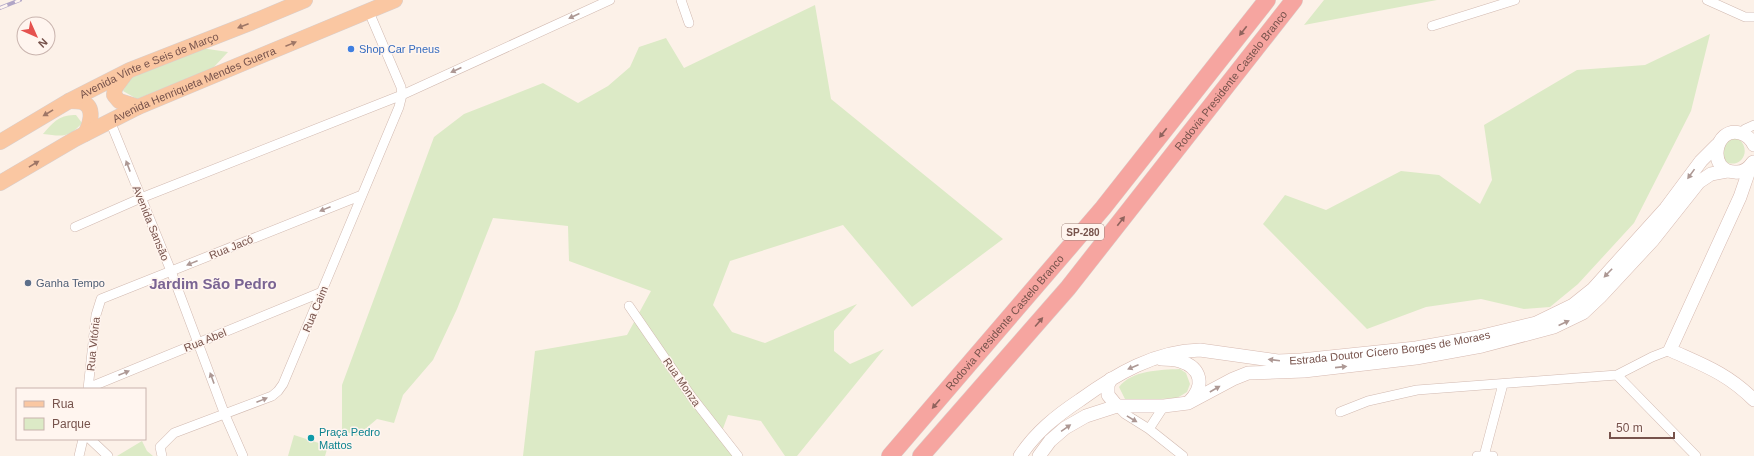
<svg xmlns="http://www.w3.org/2000/svg" width="1754" height="456" viewBox="0 0 1754 456" font-family="Arial,sans-serif">
	<rect width="100%" height="100%" fill="#fcf1e8"/>
	<path fill="#dceac6" d="M1324 0H1437L1304 25Z
		M815 5 831 99 1003 239 912 307 843 225 730 261 713 305 732 332 765 343 857 304 834 331V351L850 364 884 349 797 456H785L761 421 728 415 721 434 733 456H523L535 351 627 335 651 291 569 261 568 226 493 218 457 309 433 360 403 395 394 423 377 419 357 436 342 430V385L434 137 464 114 543 83 578 103 608 86 630 67 639 47 666 38 684 68Z
		M1710 34 1691 111 1634 223 1578 284 1550 307 1524 309 1481 299 1426 307 1367 329 1263 224 1285 195 1326 210 1401 171 1439 175 1480 204 1492 180 1484 125 1577 70 1645 65Z
		M201 48 228 52 213 68 137 99 123 91 130 78Z
		M76 115 82 123C68 139 61 136 43 134 52 123 60 114 76 115Z
		M1726 139H1739C1752 151 1741 169 1725 162L1719 146Z
		M1180 369 1186 373 1190 384 1187 392 1177 398 1126 401 1119 387C1132 370 1160 370 1180 369Z
		M294 435 328 446 325 456H288Z
		M142 441 147 451 153 456H117Z"/>
	<g fill="none" stroke-linecap="round" stroke-linejoin="round">
		<defs>
			<path id="street" d="M681 0 689 23
				M1707 0 1745 17H1754
				M1432 26 1515 0
				M110 121 171 271 225 415 243 456
				M1743 134 1745 129 1754 125
				M75 227 141 198 402 95 610 0
				M629 306 691 396 738 456
				M1617 375 1696 456
				M88 388 322 292
				M88 389 96 315 101 299 362 195
				M1117 406 1125 414 1149 429 1183 456
				M1340 412 1368 401 1417 390 1617 375 1652 357 1670 350
				M1149 429 1164 406
				M90 439 108 456
				M79 456 83 439
				M162 456 160 447 174 433 272 396 278 391 283 384 399 107 402 95 401 87 369 12
				M1477 456H1493
				M1484 456 1503 384"/>
			<g id="secondary">
				<path d="M1753 162C1749 168 1743 173 1735 172 1707 172 1714 126 1740 133 1747 135 1751 139 1754 145"/>
				<path d="M1751 165 1740 197 1670 350C1703 365 1727 373 1754 400"/>
				<path d="M1161 359C1168 359 1174 359 1180 361 1202 368 1205 386 1189 402"/>
				<path d="M1111 379 1108 385V395L1117 406"/>
				<path id="s1" d="M1020 456C1036 432 1056 416 1080 400 1116 374 1155 351 1200 350L1278 361 1301 360 1416 348 1478 337 1536 323 1573 305 1593 289 1666 208 1701 161 1717 145"/>
				<path d="M1039 456 1050 441 1065 428 1086 416 1117 406H1164L1188 403 1233 379 1248 373 1304 371 1416 358 1482 346 1554 327 1583 313 1600 297 1653 240 1699 182 1711 174 1727 171"/>
			</g>
			<g id="primary">
				<path d="M126 73 115 88 114 95 119 101 138 107"/>
				<path d="M69 101C73 101 78 101 82 102 96 107 90 125 85 134"/>
				<path id="s2" d="M0 142 69 101 130 70 250 23 305 0"/>
				<path id="s3" d="M0 183 75 139 138 107 395 0"/>
			</g>
			<g id="highway">
				<path id="s4" d="M890 456 1103 208 1267 0"/>
				<path id="s5" d="M921 456 1068 288 1294 0"/>
			</g>
		</defs>
		<use href="#street" stroke="#d1b9b0" stroke-width="10"/>
		<use href="#secondary" stroke="#d6b9b0" stroke-width="14"/>
		<use href="#primary" stroke="#d9cfcd" stroke-width="16"/>
		<use href="#highway" stroke="#d9cfcd" stroke-width="18"/>
		<use href="#street" stroke="#fff" stroke-width="9"/>
		<use href="#secondary" stroke="#fff" stroke-width="13"/>
		<use href="#primary" stroke="#fac7a2" stroke-width="15"/>
		<use href="#highway" stroke="#f6a5a0" stroke-width="17"/>
		<defs>
			<path id="rail" d="M0 8 20 0"/>
		</defs>
		<use href="#rail" stroke="#b1a6c7" stroke-width="4"/>
		<use href="#rail" stroke="#fff5ef" stroke-width="2.5" stroke-dasharray="8" stroke-linecap="butt"/>
	</g>
	<defs><path id="oneway-solid" d="M-6-.8H1V-3.2L6.5 0L1 3.2V.8H-6Z"/></defs>
	<g fill="#ad9894">
		<use href="#oneway-solid" transform="translate(574 16) rotate(155)"/>
		<use href="#oneway-solid" transform="translate(456 70) rotate(155)"/>
		<use href="#oneway-solid" transform="translate(128 166) rotate(-111)"/>
		<use href="#oneway-solid" transform="translate(1691 174) rotate(126)"/>
		<use href="#oneway-solid" transform="translate(325 209) rotate(158)"/>
		<use href="#oneway-solid" transform="translate(192 263) rotate(158)"/>
		<use href="#oneway-solid" transform="translate(1608 273) rotate(134)"/>
		<use href="#oneway-solid" transform="translate(1564 323) rotate(-25)"/>
		<use href="#oneway-solid" transform="translate(1274 360) rotate(-173)"/>
		<use href="#oneway-solid" transform="translate(1133 367) rotate(157)"/>
		<use href="#oneway-solid" transform="translate(1341 367) rotate(-6)"/>
		<use href="#oneway-solid" transform="translate(124 373) rotate(-22)"/>
		<use href="#oneway-solid" transform="translate(212 378) rotate(-110)"/>
		<use href="#oneway-solid" transform="translate(1215 389) rotate(-30)"/>
		<use href="#oneway-solid" transform="translate(262 400) rotate(-22)"/>
		<use href="#oneway-solid" transform="translate(1132 419) rotate(31)"/>
		<use href="#oneway-solid" transform="translate(1066 428) rotate(-35)"/>
	</g>
	<g fill="#9e7666">
		<use href="#oneway-solid" transform="translate(243 26) rotate(159)"/>
		<use href="#oneway-solid" transform="translate(291 44) rotate(-22)"/>
		<use href="#oneway-solid" transform="translate(48 113) rotate(149)"/>
		<use href="#oneway-solid" transform="translate(34 164) rotate(-31)"/>
	</g>
	<g fill="#90635d">
		<use href="#oneway-solid" transform="translate(1243 31) rotate(128)"/>
		<use href="#oneway-solid" transform="translate(1163 133) rotate(128)"/>
		<use href="#oneway-solid" transform="translate(1121 221) rotate(-52)"/>
		<use href="#oneway-solid" transform="translate(1039 322) rotate(-49)"/>
		<use href="#oneway-solid" transform="translate(936 404) rotate(131)"/>
	</g>
	<circle fill="#3f7fe0" stroke="#fff5ef" stroke-width="1.5" cx="351" cy="49" r="4"/>
	<circle fill="#5c6f8a" stroke="#fff5ef" stroke-width="1.5" cx="28" cy="283" r="4"/>
	<circle fill="#0f9aa8" stroke="#fff5ef" stroke-width="1.5" cx="311" cy="438" r="4"/>
	<g text-anchor="middle" stroke-width="3" stroke-linejoin="round" paint-order="stroke">
		<rect fill="#fff5ef" stroke="#a0847d" stroke-width="1" x="1062" y="224" width="42" height="16" rx="3"/>
		<g font-size="10" font-weight="bold" fill="#77534c">
			<text x="1083" y="236">SP-280</text>
		</g>
		<g font-size="11" fill="#366cbe" stroke="#fff5ef" text-anchor="start">
			<text x="359" y="53">Shop Car Pneus</text>
		</g>
		<g font-size="11" fill="#77534c" stroke="#fff5ef">
			<text dy="4" stroke="none"><textPath href="#s2" startOffset="168">Avenida Vinte e Seis de Março</textPath></text>
			<text dy="4" stroke="none"><textPath href="#s5" startOffset="487">Rodovia Presidente Castelo Branco</textPath></text>
			<text dy="4" stroke="none"><textPath href="#s3" startOffset="218">Avenida Henriqueta Mendes Guerra</textPath></text>
			<text transform="translate(151 223) rotate(68)" y="4">Avenida Sansão</text>
			<text transform="translate(231 247) rotate(-22)" y="4">Rua Jacó</text>
			<text transform="translate(315 309) rotate(-67)" y="4">Rua Caim</text>
			<text dy="4" stroke="none"><textPath href="#s4" startOffset="176">Rodovia Presidente Castelo Branco</textPath></text>
			<text transform="translate(205 340) rotate(-22)" y="4">Rua Abel</text>
			<text transform="translate(93 344) rotate(-84)" y="4">Rua Vitória</text>
			<text dy="4" stroke="none"><textPath href="#s1" startOffset="406">Estrada Doutor Cícero Borges de Moraes</textPath></text>
			<text transform="translate(682 382) rotate(55)" y="4">Rua Monza</text>
		</g>
		<g font-size="11" fill="#4e5e75" stroke="#fff5ef" text-anchor="start">
			<text x="36" y="287">Ganha Tempo</text>
		</g>
		<g font-size="11" fill="#0d838f" stroke="#fff5ef" text-anchor="start">
			<text x="319" y="436">Praça Pedro<tspan x="319" dy="13">Mattos</tspan></text>
		</g>
		<g font-size="15" font-weight="bold" fill="#7a6493" stroke="#fff5ef">
			<text x="213" y="289">Jardim São Pedro</text>
		</g>
	</g>
	<rect x="16" y="388" width="130" height="52" fill="#fff5ef" stroke="#c9b4ae"/>
	<rect x="24" y="401" width="20" height="6" fill="#fac7a2" stroke="#c9b4ae"/>
	<text x="52" y="408" font-size="12" fill="#77534c">Rua</text>
	<rect x="24" y="418" width="20" height="12" fill="#dceac6" stroke="#c9b4ae"/>
	<text x="52" y="428" font-size="12" fill="#77534c">Parque</text>
	<g transform="translate(36 36) rotate(135)"><circle r="19" fill="#fff5ef" stroke="#c9b4ae"/>
	<path d="M0-3L7 15L0 10L-7 15Z" fill="#e5524f"/>
	<text y="-6" font-size="11" font-weight="bold" text-anchor="middle" fill="#77534c">N</text>
	</g>
	<path d="M1610 432v6h64v-6" fill="none" stroke="#77534c" stroke-width="2"/>
	<text x="1616" y="432" font-size="12" fill="#77534c" stroke="#fff5ef" stroke-width="3" paint-order="stroke">50 m</text>
</svg>
